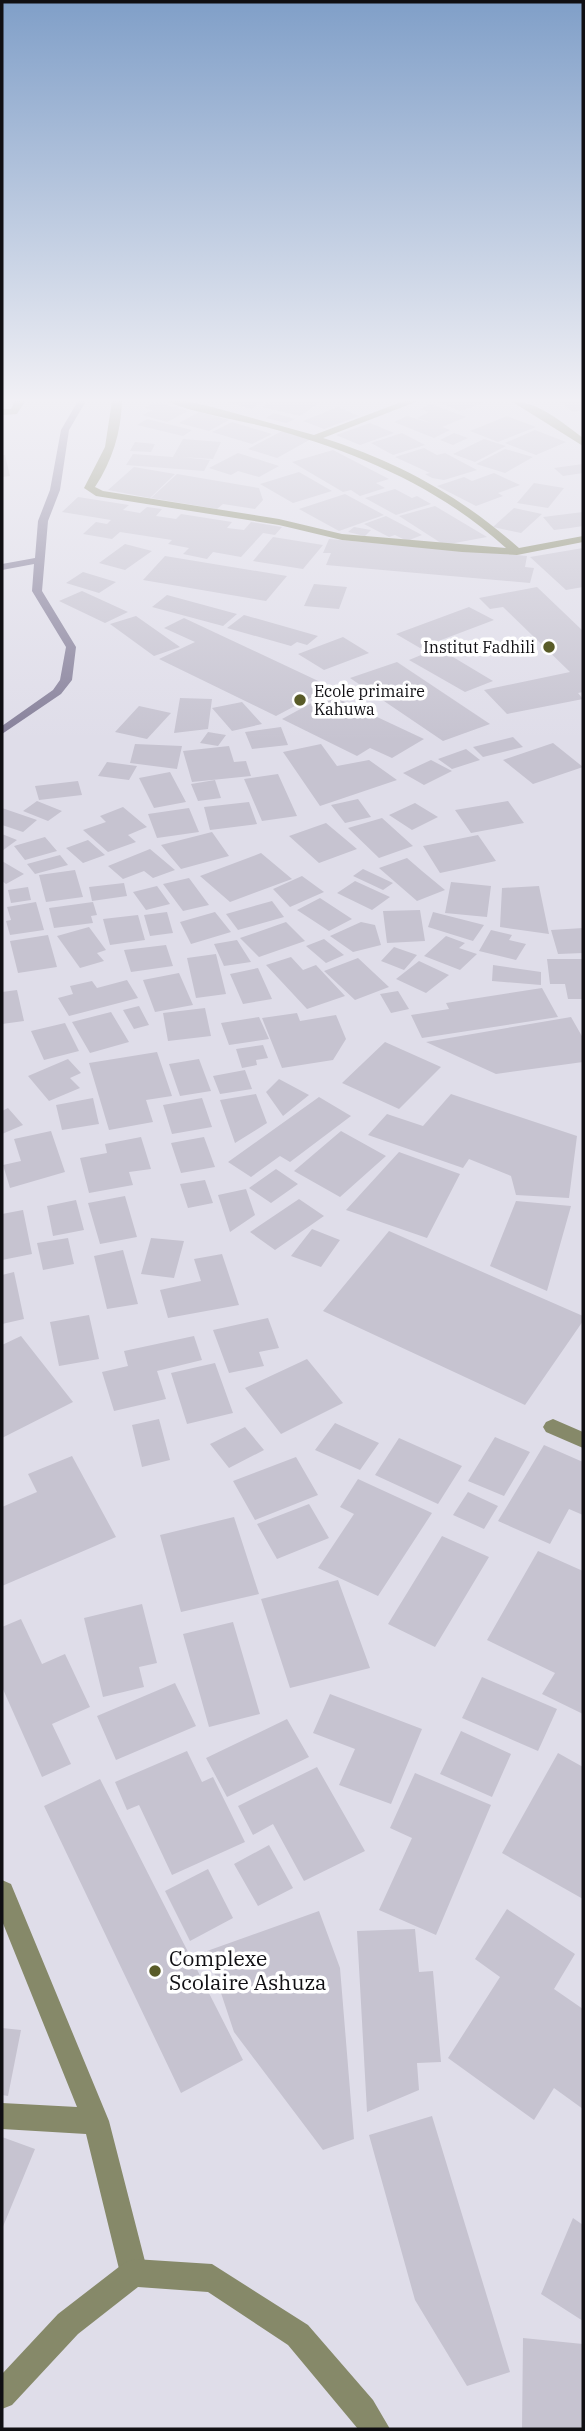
<svg xmlns="http://www.w3.org/2000/svg" width="585" height="2431" viewBox="0 0 585 2431" font-family="'IBM Plex Serif',serif">
	<rect width="100%" height="100%" fill="#dfdde9"/>
	<g fill="none" stroke-linecap="round" stroke-linejoin="round">
		<path fill="#857f99" fill-rule="evenodd" d="M78 401H86L69 430 60 490 48 521 42 591 76 647 72 680 61 694 2 734V726L53 690 60 680 66 647 32 591 34 564 2 570V564L35 558 38 521 50 490 61 430Z"/>
	</g>
	<path fill="#c6c3d0" d="M224 401H263L251 409Z
		M271 401H310L319 403 300 416 262 407Z
		M436 401H488L460 411Z
		M560 401H583V410L572 412Z
		M156 402 188 411 167 422 142 415 153 410 145 408Z
		M431 404 466 417 442 427 450 430 434 438 394 422 407 416 434 424 417 418 429 412 420 409Z
		M338 407 359 416 324 429 303 421Z
		M199 412 229 420 209 431 179 423Z
		M274 413 295 419 286 423 266 418Z
		M507 416 536 427 498 442 470 431Z
		M147 419 192 430 183 436 137 425Z
		M232 422 272 434 252 444 212 432Z
		M370 423 394 433 360 445 336 435Z
		M535 430 566 442 536 455 505 443Z
		M282 431 311 439 277 458 248 449Z
		M402 433 425 445 393 455 371 443Z
		M454 433 468 438 453 445 440 440Z
		M183 439 221 442 213 459 181 457 210 460 204 471 126 465 133 454 173 457Z
		M484 439 506 446 475 462 453 454Z
		M135 442 155 444 151 452 130 451Z
		M424 448 437 455 445 453 477 470 444 480 432 478 425 474 430 473 395 457Z
		M505 449 533 457 505 473 476 464Z
		M333 450 389 479 376 483 385 488 360 496 351 490 343 492 292 462Z
		M238 453 279 466 259 477 238 471 231 475 209 468Z
		M2 455H5L10 476 2 477Z
		M583 464V473L563 476 554 468Z
		M134 467 175 474 150 498 108 490Z
		M299 472 332 491 293 503 260 484Z
		M494 473 520 485 498 493 503 496 476 506 437 486 464 477 472 481Z
		M177 474 259 488 263 500 255 509 223 504 217 509 151 498Z
		M534 483 564 488 548 508 517 503Z
		M395 489 412 498 417 496 431 504 396 515 365 498Z
		M345 494 384 515 339 531 299 509Z
		M78 497 129 505 123 510 140 513 147 507 162 509 156 516 176 519 181 514 232 522 227 528 244 530 251 522 282 527 275 535 263 533 241 557 213 552 207 559 183 554 189 548 168 544 172 540 120 532 112 539 83 534 96 522 107 524 111 520 62 512Z
		M435 506 487 537 444 545 399 516Z
		M514 508 542 514 521 533 493 527Z
		M583 512V526L570 528 554 530 543 517Z
		M386 516 422 535 407 541 395 535 389 537 364 524Z
		M354 527 371 530 365 536 348 532Z
		M273 537 323 545 303 569 253 561Z
		M329 539 527 556 525 567 534 568 530 583 326 565 331 553H323Z
		M125 544 152 551 125 570 99 563Z
		M583 548V587L566 590 530 557Z
		M165 556 287 576 266 601 143 580Z
		M83 572 116 582 99 593 66 583Z
		M314 584 347 587 339 609 304 606Z
		M537 587 583 631V692L578 693 583 699 507 714 484 690 570 672 503 607 490 609 479 598Z
		M82 591 128 612 105 623 59 601Z
		M167 595 237 614 223 626 152 607Z
		M469 607 494 620 420 648 396 634Z
		M244 615 318 636 307 645 297 642 291 646 227 628Z
		M136 616 180 647 154 656 110 624Z
		M184 618 331 687 276 716 159 659 195 642 164 628Z
		M343 637 369 653 324 670 298 654Z
		M438 648 493 681 465 692 409 660Z
		M397 662 490 724 443 741 350 678Z
		M328 694 424 739 392 758 370 748 357 756 282 719Z
		M180 698 212 699 208 729 174 733Z
		M242 702 262 724 232 731 212 708Z
		M139 706 171 713 147 739 115 732Z
		M281 727 288 745 252 749 245 732Z
		M208 732 226 735 218 746 200 743Z
		M513 737 523 747 483 757 473 747Z
		M553 743 583 767 533 784 503 760Z
		M135 744 182 746 177 769 130 763Z
		M321 744 337 766 369 760 397 780 320 806 283 752Z
		M229 746 234 762 246 761 251 776 192 782 183 751Z
		M466 749 480 760 452 769 438 759Z
		M431 760 452 771 424 785 403 773Z
		M107 762 137 766 129 780 98 776Z
		M170 772 186 802 154 808 139 778Z
		M278 774 297 816 262 821 244 779Z
		M215 780 221 798 198 801 191 784Z
		M78 781 82 795 39 800 35 786Z
		M358 799 371 817 345 823 331 805Z
		M37 801 62 811 48 821 23 811Z
		M508 801 524 823 471 833 455 810Z
		M249 802 257 824 210 830 204 807Z
		M415 803 438 817 412 830 389 815Z
		M123 807 147 827 128 835 136 842 108 852 83 830 106 822 100 816Z
		M2 808 37 820 23 832 2 825Z
		M189 808 199 832 157 838 148 814Z
		M382 818 413 846 379 858 348 828Z
		M326 823 357 849 319 863 289 836Z
		M212 832 229 856 181 869 161 845Z
		M2 834 17 840 2 851Z
		M478 835 496 861 440 873 423 846Z
		M45 837 57 851 25 860 14 846Z
		M88 840 105 855 83 863 66 848Z
		M150 849 175 870 153 878 144 871 123 879 108 866Z
		M261 853 292 879 230 902 200 876Z
		M60 855 68 865 35 874 27 864Z
		M407 858 422 871 445 890 417 901 379 868Z
		M2 861 24 874 6 884 2 881Z
		M363 869 393 883 383 890 353 876Z
		M75 870 83 897 46 902 39 875Z
		M302 876 324 892 290 907 273 889Z
		M189 878 209 905 183 911 163 884Z
		M355 881 390 897 372 910 337 893Z
		M451 882 491 886 487 917 445 913Z
		M124 883 127 896 92 901 89 887Z
		M157 886 170 904 146 910 133 892Z
		M539 886 549 934 500 927 502 888Z
		M28 887 31 900 11 903 8 890Z
		M320 898 352 919 329 931 297 910Z
		M272 901 284 917 238 930 226 914Z
		M36 902 44 930 10 935 6 921 11 920 7 907Z
		M93 902 97 915 91 916 93 923 54 928 49 908Z
		M420 910 425 941 387 943 383 911Z
		M167 912 173 933 150 936 144 915Z
		M215 912 231 932 191 944 180 922Z
		M433 912 484 925 473 941 428 927Z
		M138 915 145 940 110 945 103 919Z
		M286 922 305 941 259 957 240 938Z
		M361 922 375 925 381 945 353 952 330 936Z
		M89 927 106 950 97 953 104 961 80 968 57 936Z
		M583 928V953L558 954 551 930Z
		M491 930 512 935 509 940 526 944 516 960 479 951Z
		M48 935 57 967 18 973 10 941Z
		M446 936 465 943 459 948 477 954 460 970 424 956Z
		M324 939 344 955 326 963 306 946Z
		M237 940 251 962 224 966 214 944Z
		M166 945 173 966 131 972 124 950Z
		M394 947 417 955 404 970 381 961Z
		M216 954 226 994 196 998 187 958Z
		M291 957 303 970 316 965 345 996 307 1009 266 965Z
		M358 958 389 987 355 1000 324 971Z
		M547 959H583V999H568L565 984H550Z
		M419 961 449 975 426 993 396 979Z
		M493 965 541 972V985L492 981Z
		M258 968 272 999 243 1004 230 974Z
		M179 973 193 1005 155 1012 143 980Z
		M127 980 138 998 69 1016 58 998 73 994 70 986 92 981 97 988Z
		M542 988 558 1017 422 1038 411 1015 449 1009 446 1003Z
		M17 990 24 1021 2 1024V992Z
		M398 991 409 1009 391 1013 380 994Z
		M139 1006 149 1025 134 1029 123 1010Z
		M205 1008 211 1036 168 1041 163 1013Z
		M111 1012 129 1042 90 1053 72 1022Z
		M297 1013 300 1021 336 1015 346 1039 333 1060 282 1068 262 1018Z
		M259 1017 269 1039 229 1045 221 1023Z
		M571 1017 583 1038V1062L496 1074 426 1042Z
		M65 1023 79 1051 44 1060 31 1031Z
		M385 1042 441 1067 399 1109 342 1083Z
		M263 1045 268 1058 256 1060 257 1065 242 1068 236 1049Z
		M157 1052 172 1096 146 1100 153 1122 109 1130 89 1063Z
		M68 1059 81 1073 70 1078 80 1088 49 1101 28 1076Z
		M199 1059 211 1091 180 1096 169 1064Z
		M245 1070 252 1089 220 1094 213 1076Z
		M279 1079 309 1095 283 1116 266 1092Z
		M256 1094 267 1123 235 1143 220 1100Z
		M451 1094 577 1136 569 1198 516 1195 511 1176 469 1159 463 1168 368 1135 387 1114 423 1126Z
		M319 1097 351 1116 290 1162 280 1156 251 1177 228 1162Z
		M93 1098 99 1124 62 1130 56 1105Z
		M202 1098 212 1127 172 1134 163 1105Z
		M8 1108 23 1125 2 1134V1111Z
		M51 1131 65 1172 10 1188 3 1165 21 1161 14 1139Z
		M341 1131 386 1156 340 1197 294 1171Z
		M141 1137 151 1169 129 1172 133 1185 89 1193 80 1158 107 1153 105 1144Z
		M204 1137 215 1167 181 1173 171 1143Z
		M399 1152 460 1174 427 1238 346 1210Z
		M276 1169 298 1184 271 1203 249 1188Z
		M205 1180 213 1203 188 1208 180 1184Z
		M246 1189 255 1215 230 1232 218 1195Z
		M125 1196 137 1237 100 1244 88 1203Z
		M299 1199 324 1216 275 1250 250 1232Z
		M76 1200 84 1230 53 1236 47 1206Z
		M516 1201 571 1206 547 1291 490 1266Z
		M23 1210 32 1254 2 1260V1214Z
		M312 1229 340 1240 321 1267 291 1256Z
		M389 1231 583 1316V1321L525 1405 323 1311Z
		M68 1238 74 1264 43 1270 37 1243Z
		M151 1238 184 1241 174 1278 141 1274Z
		M123 1250 138 1304 107 1309 94 1256Z
		M222 1254 239 1305 168 1318 160 1290 201 1281 194 1259Z
		M14 1272 24 1319 2 1324V1275Z
		M89 1315 99 1359 59 1366 50 1322Z
		M268 1318 279 1348 259 1352 264 1366 229 1373 213 1330Z
		M21 1336 73 1402 2 1438V1345Z
		M194 1336 202 1360 157 1371 166 1399 114 1411 102 1372 128 1366 124 1351Z
		M307 1359 343 1403 281 1434 245 1388Z
		M215 1363 233 1413 187 1424 171 1373Z
		M159 1419 170 1460 142 1467 132 1425Z
		M335 1423 379 1443 360 1470 315 1450Z
		M245 1427 264 1450 229 1468 210 1444Z
		M495 1437 530 1452 504 1496 468 1481Z
		M399 1438 462 1466 438 1504 375 1475Z
		M544 1445 583 1462V1515L569 1509 550 1544 498 1521Z
		M72 1456 116 1537 2 1586V1507L37 1492 28 1474Z
		M296 1457 318 1495 255 1520 233 1481Z
		M358 1479 432 1513 378 1596 318 1568 354 1514 340 1507Z
		M468 1492 498 1506 484 1529 453 1515Z
		M309 1504 329 1538 277 1559 257 1524Z
		M234 1517 259 1594 181 1612 160 1535Z
		M442 1536 489 1557 435 1647 388 1624Z
		M538 1551 583 1571V1714L542 1694 555 1673 487 1640Z
		M338 1580 370 1668 290 1688 261 1599Z
		M142 1604 157 1663 139 1667 144 1687 103 1697 84 1618Z
		M21 1619 42 1664 65 1654 90 1707 52 1724 71 1764 42 1777 2 1687V1627Z
		M233 1622 260 1714 209 1727 183 1634Z
		M482 1677 557 1709 538 1751 462 1718Z
		M175 1683 196 1726 116 1760 97 1716Z
		M330 1694 422 1729 391 1804 339 1785 355 1749 313 1733Z
		M287 1719 309 1757 227 1797 206 1758Z
		M461 1731 511 1754 492 1797 440 1774Z
		M187 1751 202 1782 213 1777 245 1842 172 1875 139 1805 127 1810 115 1782Z
		M558 1753 583 1767V1899L502 1853Z
		M317 1767 365 1851 304 1881 273 1824 253 1835 238 1806Z
		M415 1773 491 1805 436 1935 379 1910 412 1838 390 1828Z
		M100 1779 243 2060 181 2093 44 1806Z
		M269 1845 293 1888 258 1906 234 1864Z
		M208 1869 233 1918 190 1941 165 1891Z
		M507 1909 575 1954 554 1989 583 2009V2109L554 2088 534 2120 448 2058 500 1977 475 1959Z
		M319 1911 340 1968 354 2139 323 2150 234 2032 207 1951Z
		M415 1929 419 1972 433 1971 441 2062 417 2063 419 2090 367 2112 357 1931Z
		M2 2028 21 2030 8 2096 2 2095Z
		M432 2116 510 2372 467 2386 415 2300 369 2135Z
		M2 2137 35 2149 2 2229Z
		M573 2218 583 2225V2321L541 2294Z
		M523 2338 583 2344V2429H522Z"/>
	<g fill="none" stroke-linecap="round" stroke-linejoin="round">
		<path fill="#868969" fill-rule="evenodd" d="M15 401H25L17 414 2 415V409H11Z
			M112 401H122C121 433 112 461 95 487L103 491 279 519 342 534 506 548C438 486 354 451 266 427 243 421 184 411 168 401H186L212 407 314 435 404 401H418L323 438C399 462 460 496 519 548L583 536V542L517 555 462 552 342 540 279 525 96 496 84 488 105 447Z
			M511 401C538 401 563 423 583 438V446Z
			M553 1419 583 1432V1448L546 1432 543 1427 546 1422Z
			M2 1880 11 1884 109 2121 148 2273 144 2283 134 2287 124 2283 120 2273 86 2134 2 2129V2103L77 2107 2 1921Z"/>
		<path fill="#868969" fill-rule="evenodd" d="M134 2259 212 2264 308 2325 373 2400 390 2429H358L288 2345 208 2292 138 2287 78 2334 12 2405 2 2409V2374L58 2314 124 2263Z"/>
	</g>
	<linearGradient id="sky" x2="0" y2="1"><stop stop-color="#809fc8"/><stop offset="0.54" stop-color="#f1f0f5"/><stop offset="1" stop-color="#f1f0f5" stop-opacity="0"/></linearGradient>
	<rect width="585" height="741" fill="url(#sky)"/>
	<g fill="#595b28" stroke="#fff" stroke-width="2.5">
		<circle cx="549" cy="647" r="7"/>
		<circle cx="300" cy="700" r="7"/>
		<circle cx="155" cy="1971" r="7"/>
	</g>
	<g text-anchor="middle" stroke-width="7" stroke-linejoin="round" paint-order="stroke">
		<g font-size="16" fill="#100f13" stroke="#fff" text-anchor="end">
			<text x="535" y="653">Institut Fadhili</text>
			<text x="314" y="697" text-anchor="start">Ecole primaire<tspan x="314" dy="18">Kahuwa</tspan></text>
		</g>
		<g font-size="21" fill="#100f13" stroke="#fff" text-anchor="start">
			<text x="169" y="1966">Complexe<tspan x="169" dy="24">Scolaire Ashuza</tspan></text>
		</g>
	</g>
	<rect width="585" height="2431" fill="none" stroke="#100f13" stroke-width="7"/>
</svg>
